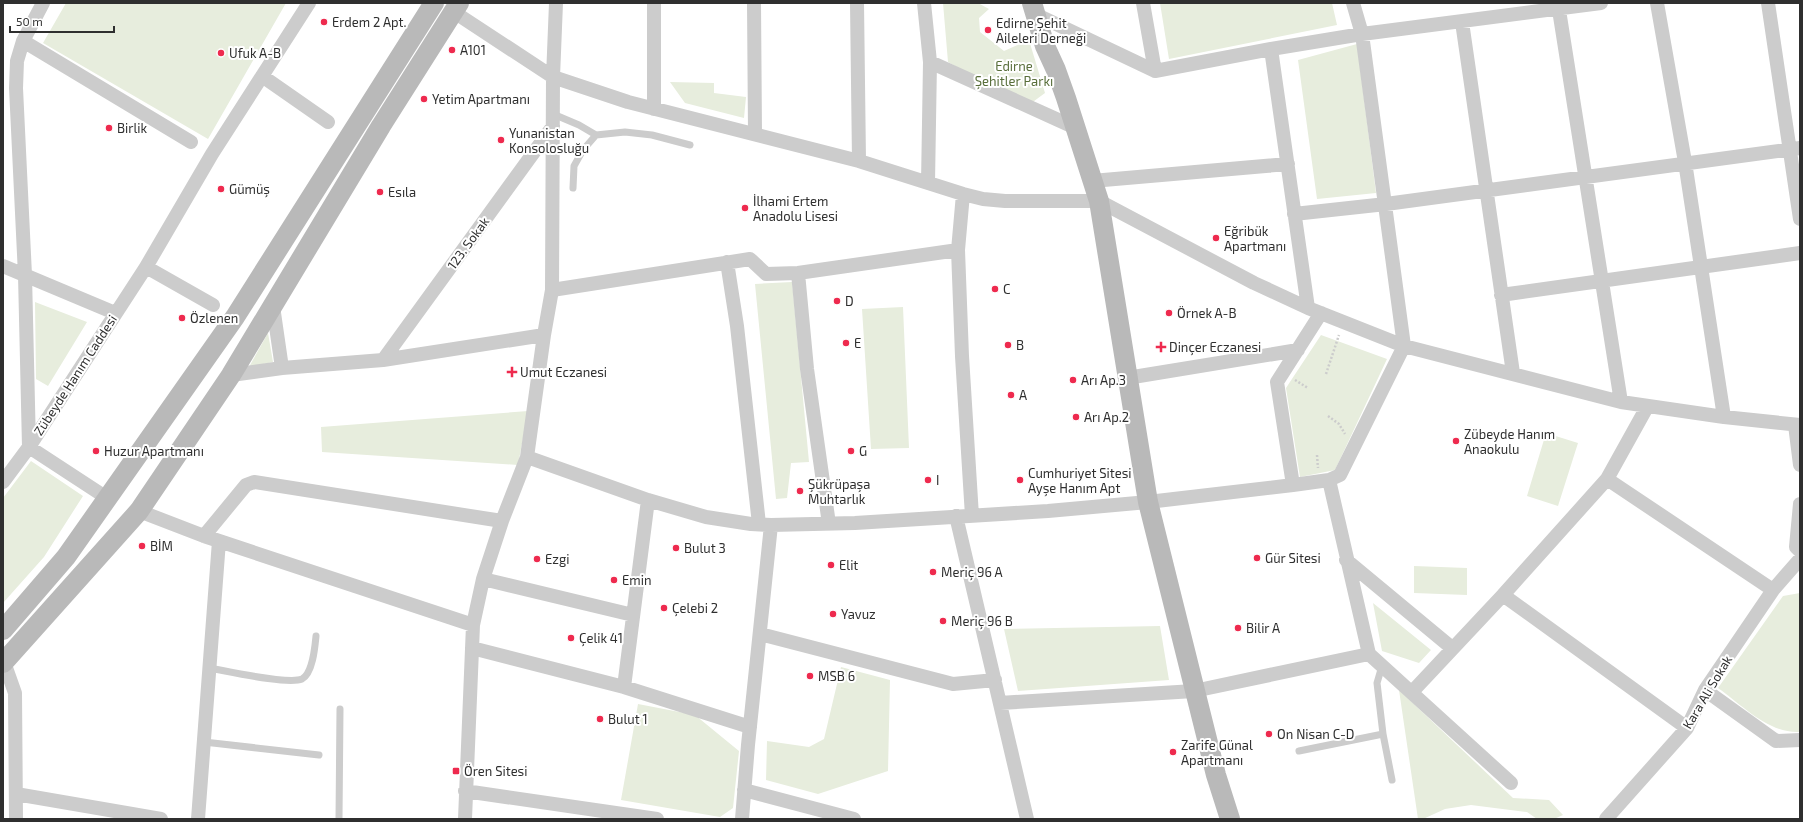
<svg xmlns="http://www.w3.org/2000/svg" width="1803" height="822" viewBox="0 0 1803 822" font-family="'Exo 2',sans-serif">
	<rect width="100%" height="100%" fill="#fff"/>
	<path fill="#e7eddd" d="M66 3H286L208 139 43 43Z
		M943 3H978L989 9 979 18 980 32 1004 51 1029 40 1045 93 1026 107 948 62Z
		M1160 3H1332L1337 25 1169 59Z
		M1357 44 1376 193 1317 199 1298 60Z
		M670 82 714 83V93L746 97 744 118 685 103Z
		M792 282 809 462 791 463 787 498 776 499 755 284Z
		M35 302 87 322 48 386 36 379Z
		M903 307 909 448 871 449 862 309Z
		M268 333 273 362 249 367Z
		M1321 335 1387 359 1335 470 1300 477 1286 388Z
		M528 411 518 465 322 452 321 427Z
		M1546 433 1578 443 1558 506 1527 496Z
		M31 461 83 496 44 557 3 603V498Z
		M1414 566 1467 568V595L1414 593Z
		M1800 593V732C1769 734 1742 705 1718 688L1783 596Z
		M1373 603 1431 650 1419 663 1382 651Z
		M1160 626 1169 680 1018 691 1004 629Z
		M841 667 890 680 888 771 818 794 766 780 767 741 809 747 824 739Z
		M1399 690 1513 798 1549 800 1563 815 1554 819H1537L1527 812 1471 805 1445 809 1423 819H1418Z
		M638 704 695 715 739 751 733 808 720 817 621 800Z"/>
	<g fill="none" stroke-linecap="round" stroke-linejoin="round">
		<path stroke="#ccc" stroke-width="2.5" stroke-dasharray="2 2" stroke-linecap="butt" d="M1326 374 1339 335
			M1295 380 1308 388
			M1328 416 1339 424 1345 434
			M1317 455 1318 468"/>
		<path stroke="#ccc" stroke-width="7" d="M553 114 579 125 596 135 625 132 652 135 690 145
			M573 188 574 166 583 150 596 135
			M1382 666 1377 683 1383 734 1392 780
			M209 668C227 671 288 685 302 679 313 673 315 646 316 636
			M204 742 319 755
			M1299 751 1383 734
			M339 819 340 709"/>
		<path stroke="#ccc" stroke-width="14" d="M754 3 755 134
			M857 3 859 161
			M924 3 930 62 928 183
			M1143 3 1155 71
			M1657 3 1685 162 1724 417
			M1768 3 1800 219
			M1559 10 1621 402
			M454 12 553 77 628 102 859 161 963 194 983 199 1005 201H1099L1254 283 1308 308 1404 346 1621 402 1724 417 1800 425
			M1035 14 1155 71 1271 49 1362 34 1601 3
			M1462 22 1513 373
			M23 41 191 142
			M1271 49 1308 308
			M930 62 1076 128
			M262 76 328 122
			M654 109V3
			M1092 181 1288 164
			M963 194 958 250 962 356 972 516
			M1294 214 1386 204 1800 148
			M727 262 737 326 759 524
			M3 266 115 313
			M146 267 213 305
			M798 273 807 369 829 524
			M552 290 750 259 766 274 798 273 958 250
			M1501 295 1800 253
			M273 306 282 368
			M383 360 553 126
			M231 375 282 368 383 360 544 335
			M1127 378 1298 350
			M1795 425 1800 465
			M29 447 25 275 16 88 17 61 23 41 43 3
			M29 447 107 498
			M527 457 648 500 706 517 751 524 771 525 855 523 1048 511 1148 502 1293 485 1329 480 1340 475 1404 346 1362 34 1353 3
			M1607 479 1773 590
			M1329 480 1369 654 1511 783
			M3 482 29 447 146 267 212 154 309 3
			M1293 485 1277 382 1321 313
			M1800 504 1796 547 1800 551
			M139 511 204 536 473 625
			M956 516 1027 819
			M204 536 246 485 254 482 502 521
			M1346 560 1452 648
			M483 579 633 615
			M1503 595 1687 728
			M760 634 953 684 995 680
			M472 648 624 687 750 727
			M4 662 15 693 16 819
			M624 687 648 500
			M1705 690 1776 741 1800 740
			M1412 692 1503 595 1607 479 1647 407
			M1000 703 1194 691 1369 654
			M744 790 854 819
			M465 791 657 819
			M16 794 161 819
			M198 819 219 541
			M465 819 473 625 483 579 502 521 527 457 544 335 552 290 553 77 556 3
			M742 819 748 745 771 525
			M1606 819 1687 728 1705 690 1773 590 1800 559"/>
		<path stroke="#b9b9b9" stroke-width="20" d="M1032 3 1045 46 1056 70 1066 98 1099 201 1148 502 1216 775 1230 819
			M3 630 66 557 235 317 434 3
			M3 663 139 511 231 375 381 126 459 3"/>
	</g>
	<g fill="#ee2a4e" stroke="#fff" stroke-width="1.5">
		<circle cx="324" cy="22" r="4"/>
		<circle cx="988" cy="30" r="4"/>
		<circle cx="452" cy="50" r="4"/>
		<circle cx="221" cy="53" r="4"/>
		<circle cx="424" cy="99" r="4"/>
		<circle cx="109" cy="128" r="4"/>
		<circle cx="501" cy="140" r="4"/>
		<circle cx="221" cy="189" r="4"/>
		<circle cx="380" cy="192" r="4"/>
		<circle cx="745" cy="208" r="4"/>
		<circle cx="1216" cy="238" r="4"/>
		<circle cx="995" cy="289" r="4"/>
		<circle cx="837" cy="301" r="4"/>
		<circle cx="1169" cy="313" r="4"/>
		<circle cx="182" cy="318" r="4"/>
		<circle cx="846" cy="343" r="4"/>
		<circle cx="1008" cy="345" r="4"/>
		<path d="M1159 341h4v4h4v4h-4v4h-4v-4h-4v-4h4z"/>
		<path d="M510 366h4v4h4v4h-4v4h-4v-4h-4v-4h4z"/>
		<circle cx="1073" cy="380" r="4"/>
		<circle cx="1011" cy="395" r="4"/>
		<circle cx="1076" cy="417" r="4"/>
		<circle cx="1456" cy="441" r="4"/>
		<circle cx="96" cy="451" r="4"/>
		<circle cx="851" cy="451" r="4"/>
		<circle cx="928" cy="480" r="4"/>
		<circle cx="1020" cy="480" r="4"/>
		<circle cx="800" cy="491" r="4"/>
		<circle cx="142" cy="546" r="4"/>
		<circle cx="676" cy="548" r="4"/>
		<circle cx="1257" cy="558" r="4"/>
		<circle cx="537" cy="559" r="4"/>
		<circle cx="831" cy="565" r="4"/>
		<circle cx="933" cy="572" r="4"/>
		<circle cx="614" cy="580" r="4"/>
		<circle cx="664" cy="608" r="4"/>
		<circle cx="833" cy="614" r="4"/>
		<circle cx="943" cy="621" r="4"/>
		<circle cx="1238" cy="628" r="4"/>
		<circle cx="571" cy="638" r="4"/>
		<circle cx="810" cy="676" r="4"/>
		<circle cx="600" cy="719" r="4"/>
		<circle cx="1269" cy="734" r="4"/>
		<circle cx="1173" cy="752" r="4"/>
		<rect x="452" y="767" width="8" height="8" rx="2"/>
	</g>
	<g text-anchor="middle" stroke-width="4" stroke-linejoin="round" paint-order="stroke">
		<g font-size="13" fill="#2f2f2f" stroke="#fff" text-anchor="start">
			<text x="332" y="27">Erdem 2 Apt.</text>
			<text x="996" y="28">Edirne Şehit<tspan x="996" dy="15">Aileleri Derneği</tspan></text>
			<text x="460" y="55">A101</text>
			<text x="229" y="58">Ufuk A-B</text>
			<text x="432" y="104">Yetim Apartmanı</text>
			<text x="117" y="133">Birlik</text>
			<text x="509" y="138">Yunanistan<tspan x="509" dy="15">Konsolosluğu</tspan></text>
			<text x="229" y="194">Gümüş</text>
			<text x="388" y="197">Esıla</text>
			<text x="753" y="206">İlhami Ertem<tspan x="753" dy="15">Anadolu Lisesi</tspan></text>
			<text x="1224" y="236">Eğribük<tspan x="1224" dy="15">Apartmanı</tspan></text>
			<text x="1003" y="294">C</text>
			<text x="845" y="306">D</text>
			<text x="1177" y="318">Örnek A-B</text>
			<text x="190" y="323">Özlenen</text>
			<text x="854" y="348">E</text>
			<text x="1016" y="350">B</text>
			<text x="1169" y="352">Dinçer Eczanesi</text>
			<text x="520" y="377">Umut Eczanesi</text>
			<text x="1081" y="385">Arı Ap.3</text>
			<text x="1019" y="400">A</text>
			<text x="1084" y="422">Arı Ap.2</text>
			<text x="1464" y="439">Zübeyde Hanım<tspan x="1464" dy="15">Anaokulu</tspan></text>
			<text x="104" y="456">Huzur Apartmanı</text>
			<text x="859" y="456">G</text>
			<text x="1028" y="478">Cumhuriyet Sitesi<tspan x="1028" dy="15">Ayşe Hanım Apt</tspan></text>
			<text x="936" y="485">I</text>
			<text x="808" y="489">Şükrüpaşa<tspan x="808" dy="15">Muhtarlık</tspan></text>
			<text x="150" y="551">BİM</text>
			<text x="684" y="553">Bulut 3</text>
			<text x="1265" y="563">Gür Sitesi</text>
			<text x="545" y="564">Ezgi</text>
			<text x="839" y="570">Elit</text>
			<text x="941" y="577">Meriç 96 A</text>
			<text x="622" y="585">Emin</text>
			<text x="672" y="613">Çelebi 2</text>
			<text x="841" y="619">Yavuz</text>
			<text x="951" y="626">Meriç 96 B</text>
			<text x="1246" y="633">Bilir A</text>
			<text x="579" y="643">Çelik 41</text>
			<text x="818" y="681">MSB 6</text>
			<text x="608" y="724">Bulut 1</text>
			<text x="1277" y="739">On Nisan C-D</text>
			<text x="1181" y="750">Zarife Günal<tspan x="1181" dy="15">Apartmanı</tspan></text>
			<text x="464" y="776">Ören Sitesi</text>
		</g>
		<g font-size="13" fill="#586e3a" stroke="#fff">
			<text x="1014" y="71">Edirne<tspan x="1014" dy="15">Şehitler Parkı</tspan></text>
		</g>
		<g font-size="13" fill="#2f2f2f" stroke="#fff">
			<text transform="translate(468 243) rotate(-54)" y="5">123. Sokak</text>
			<text transform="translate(75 375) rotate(-57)" y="5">Zübeyde Hanım Caddesi</text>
			<text transform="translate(1707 692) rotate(-59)" y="5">Kara Ali Sokak</text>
		</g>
	</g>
	<rect width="1803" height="822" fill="none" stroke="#2f2f2f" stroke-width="8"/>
	<path d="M10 26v6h104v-6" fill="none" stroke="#2f2f2f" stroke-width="2"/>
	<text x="16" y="26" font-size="12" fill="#2f2f2f" stroke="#ffffff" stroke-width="3" paint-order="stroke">50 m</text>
</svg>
